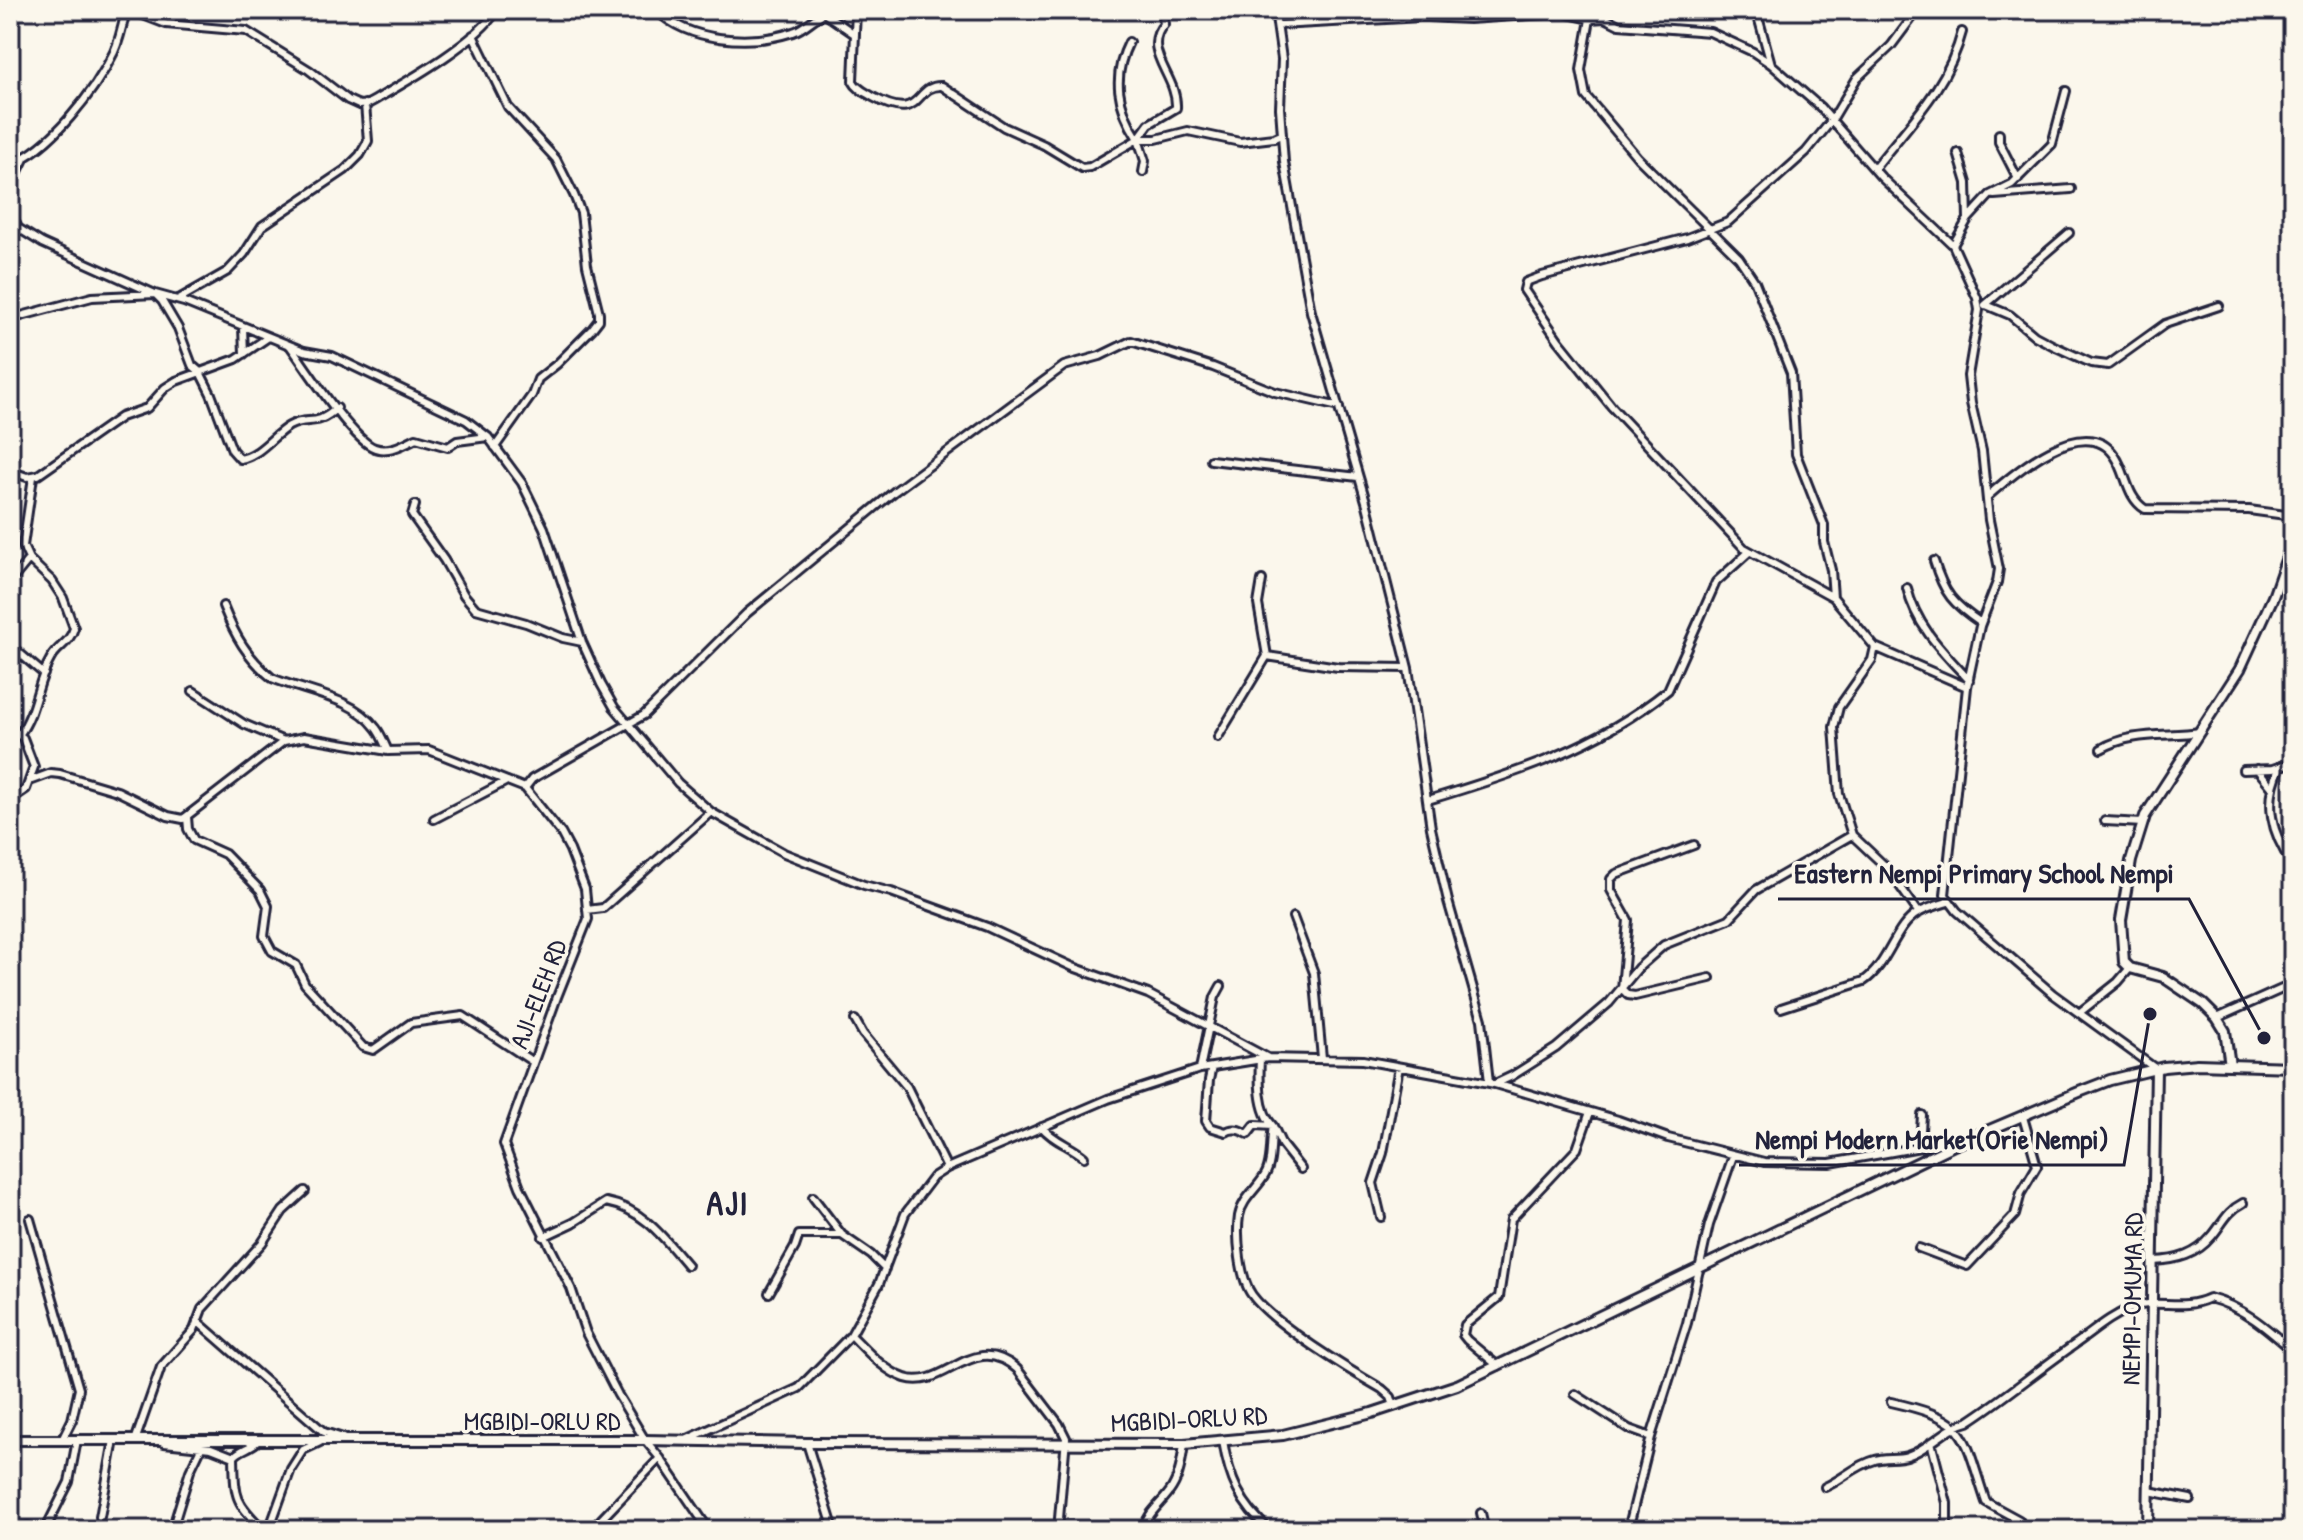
<svg xmlns="http://www.w3.org/2000/svg" width="2303" height="1540" viewBox="0 0 2303 1540" font-family="'Patrick Hand',sans-serif">
	<rect width="100%" height="100%" fill="#fbf7ec"/>
	<filter id="ink" filterUnits="userSpaceOnUse"><feTurbulence type="fractalNoise" baseFrequency=".0125" numOctaves="2"/><feDisplacementMap in="SourceGraphic" scale="16" xChannelSelector="R" yChannelSelector="G"/><feConvolveMatrix kernelMatrix="1 2 1 2 8 2 1 2 1" color-interpolation-filters="sRGB"/></filter>
	<g filter="url(#ink)">
		<g fill="none" stroke-linecap="round" stroke-linejoin="round">
			<defs>
				<path id="street" d="M130 10 166 24 246 31 309 70 348 100 359 105 368 104C404 83 475 44 497 10
					M656 10C689 42 750 46 793 32 804 29 813 18 824 13L853 33
					M856 10 853 81C857 89 865 92 873 97 924 125 913 84 942 86L1004 127 1044 145 1082 168 1090 167 1138 139H1156L1188 131 1240 142 1274 138 1281 135
					M1275 10 1282 59 1280 108 1284 162 1311 312 1367 505 1408 668 1431 828 1448 901 1482 1020 1489 1082
					M1918 10 1891 46 1857 78 1832 120 1806 152 1728 222 1687 238 1542 276 1526 282 1524 290 1559 341 1612 407 1744 548 1833 597 1875 647 1967 687
					M1757 13 1771 64 1820 107 1881 177 1953 245 1977 298 1979 310 1968 376 1971 403 1982 451 1989 520 1999 569 1997 582 1980 626 1967 687 1945 895 1957 911 2053 994 2156 1069
					M1590 19 1581 70 1586 96 1638 158 1739 258 1755 282 1791 373 1796 454 1824 525V542L1831 570 1833 597
					M1279 25 1422 17 1469 19 1563 13 1590 19 1605 18 1619 25 1710 32 1753 52 1771 64
					M473 35 508 107 556 159 574 195 581 213 587 265 599 313V320L592 329 557 364 538 379 532 395 495 447
					M1129 42C1112 76 1117 107 1138 139
					M1999 134V142L2018 179
					M10 164C50 150 96 90 114 52 120 39 123 24 126 10
					M1874 169C1908 125 1948 87 1962 32
					M1143 172 1145 161 1138 139 1149 124 1176 108C1178 76 1140 51 1164 24L1162 10
					M10 188 24 159
					M1994 195 2071 189
					M10 212 18 228
					M1968 219 1990 195 2012 184 2052 144 2066 91
					M10 223 42 243 155 294 184 302 304 351 332 356 466 420 488 437 522 483 544 528 582 642 601 684 614 707 678 783 711 812 784 853 864 885 891 892 987 927 1073 967 1148 994 1268 1058
					M1953 245 1968 219 1967 183 1958 153
					M177 300 228 271 244 254 262 226 345 170 360 155 368 141 365 104
					M1985 305 2069 233
					M1986 305 2010 315 2035 336 2054 346 2091 363 2108 365 2165 324 2219 306
					M10 319 92 297 155 294 162 301 178 328 192 365 200 372 211 394 232 450 240 459C261 455 273 435 289 426 309 415 314 429 337 408
					M243 327 244 354
					M291 347C307 369 353 441 375 448 389 453 404 444 416 438L448 447 457 441 488 437
					M1211 460 1358 477
					M10 471 27 477 38 475 121 417 147 408 165 388 176 381 236 359 267 338
					M1988 496C2013 474 2085 411 2115 456 2127 473 2126 497 2145 509L2249 510 2293 516
					M415 505 412 515 444 560 464 595 476 609 526 623 563 638 582 642
					M1934 561C1944 594 1953 604 1981 623
					M1262 580 1258 604 1267 656
					M10 582 29 559
					M1907 588C1916 626 1943 652 1969 680
					M223 606C235 636 247 657 272 678 305 692 353 697 376 728 381 734 384 743 388 751
					M10 645 44 674
					M1875 647 1872 660 1839 707 1834 727 1839 794 1852 835 1887 868 1919 913
					M193 691 244 724 284 741 304 737 388 751 429 750 525 788 561 833 570 850 585 889 588 919 557 997 504 1144 520 1187 571 1288 586 1333 618 1395 645 1440 660 1458 709 1530
					M10 728 23 738 34 767 26 789 10 800
					M19 735C37 711 36 683 51 658 58 646 70 643 74 628L63 598 52 581 29 559 23 546 33 477
					M1218 737 1267 656 1338 667 1408 668
					M2101 749C2132 731 2166 737 2200 732
					M2281 766C2263 801 2271 833 2293 865
					M2257 769 2271 786
					M2243 770 2273 769 2293 762
					M32 780 51 773 60 774 117 791 168 816 183 819 284 741
					M525 788 532 779 644 715 747 613 895 491 1064 366 1100 356 1131 341 1213 367 1275 392 1339 407
					M1428 800C1514 774 1597 748 1668 690L1716 582 1749 552
					M187 817 188 829 194 840 225 854 260 890 268 906 264 936 272 951 296 965 305 984 363 1047 373 1050 411 1023 463 1016 533 1062
					M434 819 505 782
					M2105 821 2143 823
					M1694 845 1616 874 1611 879V890L1628 920 1622 989 1628 995 1635 996 1710 978
					M587 910 603 908 711 812
					M1293 917 1314 973 1322 1058
					M1781 1008 1864 981C1889 964 1894 927 1918 913 1927 908 1938 905 1948 902
					M2079 1013 2118 982 2130 968
					M2217 1018 2293 984
					M855 1020 863 1034 907 1087 947 1168
					M1260 1059C1259 1079 1258 1111 1273 1126 1270 1141 1273 1162 1265 1175 1257 1189 1242 1199 1239 1216 1236 1236 1240 1279 1252 1295 1273 1324 1349 1370 1382 1389L1391 1397 1394 1406
					M1212 1067 1209 1080 1206 1121 1210 1127 1226 1132C1233 1127 1240 1130 1248 1134L1255 1125 1273 1126 1282 1145 1301 1169
					M1200 1069 1215 997 1221 986
					M1495 1084 1512 1076 1556 1048 1609 1003 1638 968 1664 945 1729 919 1756 890 1852 835
					M1042 1127C1052 1140 1071 1146 1084 1157
					M1920 1146 1922 1115
					M813 1197 842 1235 871 1255 885 1269
					M1381 1217 1373 1183 1383 1153 1399 1067
					M30 1219 79 1389 72 1420 62 1440
					M543 1237 573 1223 606 1202C643 1209 664 1238 687 1265
					M1919 1248 1967 1266 2015 1215 2021 1193 2037 1166 2023 1117
					M2153 1261C2178 1260 2196 1255 2212 1236 2223 1223 2227 1211 2243 1203
					M769 1293 795 1247 799 1235H842
					M197 1321 324 1432 343 1438
					M851 1335C866 1350 884 1371 905 1378 945 1391 973 1330 1017 1369L1059 1424 1066 1438 1058 1530
					M1498 1366 1467 1340 1463 1335 1465 1325 1499 1297 1511 1219 1577 1149 1590 1112
					M1575 1394 1629 1429 1651 1437
					M1891 1402C1970 1420 1962 1431 1986 1502L2019 1520 2023 1530
					M688 1439 799 1388 851 1335 879 1284 905 1214 933 1177 947 1168 1108 1099 1200 1069 1268 1058 1363 1060 1495 1084 1618 1120 1668 1138 1764 1162 1830 1163 1960 1140
					M135 1441 161 1367 194 1330 202 1309 262 1243 283 1211 305 1191
					M258 1441C251 1448 238 1450 234 1457 235 1498 234 1501 264 1530
					M1223 1441C1229 1478 1240 1505 1270 1530
					M1931 1442 1947 1503V1530
					M164 1443 211 1448 234 1457
					M807 1443 834 1530
					M1825 1487C1843 1479 1856 1465 1875 1460 1885 1457 1897 1459 1907 1456 1930 1449 1945 1427 1968 1422 2005 1398 2038 1370 2074 1345 2093 1332 2109 1317 2131 1308 2159 1297 2179 1312 2209 1298 2242 1306 2268 1329 2293 1351
					M2149 1491 2190 1499
					M1481 1513 1485 1530
					M100 1517 114 1440
					M10 1529 28 1526 45 1530
					M45 1530 69 1482 77 1440
					M172 1530 190 1471 201 1448
					M269 1530 291 1469 303 1450 320 1442
					M591 1530 660 1458
					M1143 1530C1148 1511 1163 1503 1172 1488 1180 1475 1182 1458 1184 1444
					M1628 1530 1651 1437 1687 1323 1709 1225 1733 1156"/>
				<path id="secondary" d="M2230 1065 2225 1031 2217 1018 2203 1004 2163 977 2130 968 2124 962 2121 920 2131 861 2145 816 2240 669 2273 597 2293 540
					M10 1440H645L807 1443 1184 1444 1283 1435 1372 1413 1457 1385 1954 1145 2079 1092 2110 1080 2164 1067 2197 1064 2293 1067
					M2148 1530 2156 1069"/>
			</defs>
			<use href="#street" stroke="#22223b" stroke-width="12"/>
			<use href="#secondary" stroke="#22223b" stroke-width="14"/>
			<use href="#street" stroke="#fbf7ec" stroke-width="6"/>
			<use href="#secondary" stroke="#fbf7ec" stroke-width="8"/>
		</g>
	</g>
	<g text-anchor="middle" stroke-width="7" stroke-linejoin="round" paint-order="stroke">
		<g font-size="26" fill="#22223b" stroke="#fbf7ec">
			<text transform="translate(538 994) rotate(-69)" y="9">AJI-ELEH RD</text>
			<text transform="translate(2132 1299) rotate(-89)" y="9">NEMPI-OMUMA RD</text>
			<text transform="translate(1189 1419) rotate(-3)" y="9">MGBIDI-ORLU RD</text>
			<text x="542" y="1430">MGBIDI-ORLU RD</text>
		</g>
		<g font-size="34" font-weight="bold" letter-spacing="2" fill="#22223b" stroke="#fbf7ec">
			<text x="728" y="1215">AJI</text>
		</g>
	</g>
	<path fill="none" stroke="#22223b" stroke-width="3" d="M2264 1038L2189 899H1778M2150 1014L2124 1165H1739"/>
	<g fill="#22223b" stroke="#fbf7ec" stroke-width="3">
		<circle cx="2264" cy="1038" r="8"/>
		<circle cx="2150" cy="1014" r="8"/>
	</g>
	<g font-size="28" text-anchor="middle" font-weight="bold" fill="#22223b" stroke="#fbf7ec" stroke-width="7" stroke-linejoin="round" paint-order="stroke">
		<text x="1984" y="883">Eastern Nempi Primary School Nempi</text>
		<text x="1932" y="1149">Nempi Modern Market(Orie Nempi)</text>
	</g>
	<rect width="2303" height="1540" fill="none" stroke="#fbf7ec" stroke-width="40"/>
	<rect x="20" y="20" width="2263" height="1500" fill="none" stroke="#22223b" stroke-width="3" filter="url(#ink)"/>
</svg>
